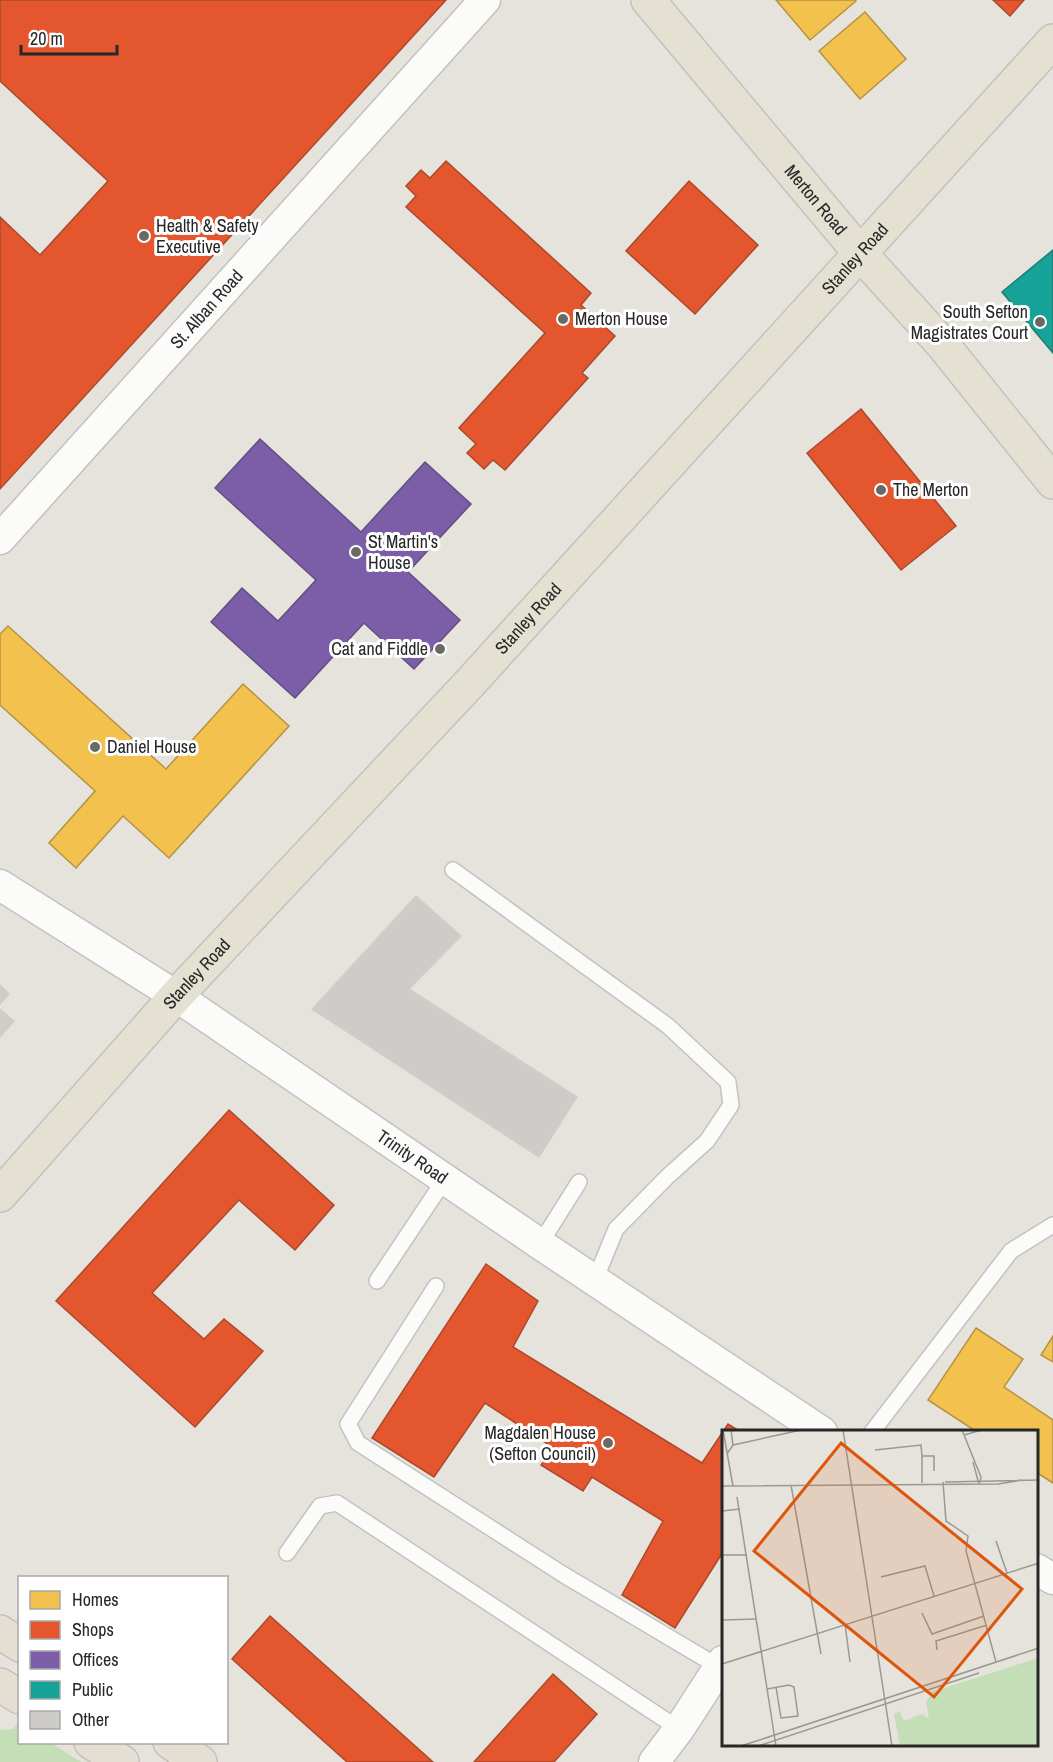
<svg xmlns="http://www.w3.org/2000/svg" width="1053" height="1762" viewBox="0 0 1053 1762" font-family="'Archivo Narrow',sans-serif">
	<rect width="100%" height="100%" fill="#e6e3dc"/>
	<path fill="#c4dfb7" d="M19 1721 20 1742 51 1743 81 1762H0V1730L13 1729Z"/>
	<path fill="#f2c14e" stroke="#b59342" stroke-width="1.5" d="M776 0H855L856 1 810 40Z
		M865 12 906 59 860 99 819 51Z
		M8 626 166 769 243 684 289 726 169 858 123 816 76 868 49 843 95 791 0 705V634Z
		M976 1328 1023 1359 1004 1387 1053 1420V1483L1036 1472V1432H977L928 1400Z
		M1053 1336V1362L1041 1355Z"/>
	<path fill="#e4572e" stroke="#ab492c" stroke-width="1.5" d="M0 0H446L0 489V217L40 255 108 181 0 81Z
		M993 0H1024L1010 16Z
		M446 161 591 293 581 305 615 336 582 373 588 378 505 470 493 460 484 469 467 453 476 444 459 428 545 333 406 207 416 196 406 186 421 170 430 178Z
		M689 181 758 245 695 314 626 251Z
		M861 409 956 526 901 570 807 453Z
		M229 1110 334 1205 295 1250 239 1200 152 1293 204 1339 224 1319 263 1351 195 1427 56 1301Z
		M486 1264 538 1301 513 1347 702 1463 728 1424 741 1432H723V1552L675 1628 622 1595 663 1521 592 1477 583 1491 541 1465 554 1448 485 1403 434 1477 372 1438Z
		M270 1616 433 1762H347L232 1659Z
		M553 1674 597 1714 554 1762H474Z"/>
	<path fill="#7b5ea7" stroke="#624e81" stroke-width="1.5" d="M260 439 361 532 425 462 471 504 408 572 460 620 414 669 364 623 295 698 211 622 242 588 278 621 316 580 215 488Z"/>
	<path fill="#17a398" stroke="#1c7e76" stroke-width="1.5" d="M1053 250V353L1002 292Z"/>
	<path fill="#ceccc8" stroke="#d0cec9" stroke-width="1.5" d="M416 896 461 936 409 989 577 1097 539 1157 312 1009Z
		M0 985 9 994 0 1004Z
		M0 1009 14 1021 0 1037Z"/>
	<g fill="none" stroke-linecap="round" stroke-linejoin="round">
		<defs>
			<path id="service" d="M453 870 668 1026 728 1082 731 1105 707 1141 667 1177 616 1229 595 1280
				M540 1244 579 1182
				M377 1281 445 1179
				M436 1286 348 1424 358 1443 564 1575 719 1667
				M872 1432 1011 1251 1053 1225
				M287 1553 320 1506 337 1503 679 1729"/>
			<g id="minor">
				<path id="s1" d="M0 539 485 0"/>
				<path id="s2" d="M0 885 176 996 540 1244 822 1432"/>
				<path d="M1036 1569 1053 1579"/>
				<path d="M654 1762 679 1729 723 1661"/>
			</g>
			<g id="primary">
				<path id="s3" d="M648 0 860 253 943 345 1053 482"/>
				<path id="s4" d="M0 1195 176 996 469 684 1053 41"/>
			</g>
			<path id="trunk" d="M0 1632 20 1645
				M0 1685 20 1697
				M91 1742 122 1762
				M170 1742 200 1762"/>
		</defs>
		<use href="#service" stroke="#c3c2c2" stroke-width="18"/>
		<use href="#minor" stroke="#c3c2c2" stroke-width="33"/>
		<use href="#primary" stroke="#c3c1bf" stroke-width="36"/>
		<use href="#trunk" stroke="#c3c1bf" stroke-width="36"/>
		<use href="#service" stroke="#fbfbfa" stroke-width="15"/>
		<use href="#minor" stroke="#fbfbfa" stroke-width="30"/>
		<use href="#primary" stroke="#e4e1d3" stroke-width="33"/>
		<use href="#trunk" stroke="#e5dfd3" stroke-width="33"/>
	</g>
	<g fill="#6a6966" stroke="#fff" stroke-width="2">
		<circle cx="144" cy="236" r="6"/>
		<circle cx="563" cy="319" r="6"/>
		<circle cx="1040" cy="322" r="6"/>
		<circle cx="881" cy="490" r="6"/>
		<circle cx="356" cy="552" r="6"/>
		<circle cx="440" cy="649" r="6"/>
		<circle cx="95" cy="747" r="6"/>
		<circle cx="608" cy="1443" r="6"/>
	</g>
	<g text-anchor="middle" stroke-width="6" stroke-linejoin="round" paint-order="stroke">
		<g font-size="18" fill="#272727" stroke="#fff">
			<text dy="6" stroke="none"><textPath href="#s3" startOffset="261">Merton Road</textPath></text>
			<text dy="6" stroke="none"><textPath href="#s4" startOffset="1268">Stanley Road</textPath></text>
			<text dy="6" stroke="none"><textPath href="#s1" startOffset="309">St. Alban Road</textPath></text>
			<text dy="6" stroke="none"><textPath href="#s4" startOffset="782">Stanley Road</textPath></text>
			<text dy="6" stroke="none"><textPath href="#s4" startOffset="296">Stanley Road</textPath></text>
			<text dy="6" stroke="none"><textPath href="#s2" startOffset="494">Trinity Road</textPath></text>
		</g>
		<g font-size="18" fill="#272727" stroke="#fff" text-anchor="start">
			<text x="156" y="232">Health &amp; Safety<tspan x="156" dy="21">Executive</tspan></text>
			<text x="1028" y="318" text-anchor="end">South Sefton<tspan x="1028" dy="21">Magistrates Court</tspan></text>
			<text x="575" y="325">Merton House</text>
			<text x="893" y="496">The Merton</text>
			<text x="368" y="548">St Martin's<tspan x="368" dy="21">House</tspan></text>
			<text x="428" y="655" text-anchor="end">Cat and Fiddle</text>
			<text x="107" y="753">Daniel House</text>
			<text x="596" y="1439" text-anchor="end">Magdalen House<tspan x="596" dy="21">(Sefton Council)</tspan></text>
		</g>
	</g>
	<g transform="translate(722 1430)">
		<rect width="316" height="316" fill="#e6e3dc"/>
		<path d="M316 228V316H178L172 284 178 281 182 291 200 284 207 289 204 272 210 262Z" fill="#c4dfb7"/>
		<path fill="none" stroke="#9a9894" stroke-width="1.5" d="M1 0 11 56M121 0 170 316M240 0 259 47 258 53M242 5 260 0M11 15 79 0M153 20 199 15 200 26M5 24 11 15 9 0M251 32 257 54M221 52 224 91 246 106 244 121 274 232M223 52 317 50M200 53V26H212V41M69 55 99 224M0 56 276 54 300 50M15 67 54 316M0 81 18 79M274 111 285 143M0 125H25M159 147 203 136 212 166M200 183 210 204 262 186M0 190 35 189M123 194 128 232M215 220 214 211 265 195M0 234 317 133M45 259 67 255 72 257 76 286 59 288 54 257M19 316 317 218M36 316 257 243"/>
		<path fill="#de560d" fill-opacity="0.15" stroke="#de560d" stroke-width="3" d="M119 13 300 159 212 267 32 121Z"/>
		<rect width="316" height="316" fill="none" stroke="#272727" stroke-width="3"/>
	</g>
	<rect x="18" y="1576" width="210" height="168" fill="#ffffff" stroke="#a9a9a9" stroke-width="1.5"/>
	<rect x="30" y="1591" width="30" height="18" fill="#f2c14e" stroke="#a9a9a9" stroke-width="1.5"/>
	<text x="72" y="1606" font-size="18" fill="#272727">Homes</text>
	<rect x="30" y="1621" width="30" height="18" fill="#e4572e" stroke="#a9a9a9" stroke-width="1.5"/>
	<text x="72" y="1636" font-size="18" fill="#272727">Shops</text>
	<rect x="30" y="1651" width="30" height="18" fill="#7b5ea7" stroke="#a9a9a9" stroke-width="1.5"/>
	<text x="72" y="1666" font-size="18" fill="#272727">Offices</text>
	<rect x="30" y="1681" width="30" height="18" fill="#17a398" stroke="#a9a9a9" stroke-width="1.5"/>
	<text x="72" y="1696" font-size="18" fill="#272727">Public</text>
	<rect x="30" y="1711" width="30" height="18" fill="#ceccc8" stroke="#a9a9a9" stroke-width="1.5"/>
	<text x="72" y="1726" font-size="18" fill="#272727">Other</text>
	<path d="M21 45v9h96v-9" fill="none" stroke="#272727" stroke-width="3"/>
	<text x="30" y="45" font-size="18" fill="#272727" stroke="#ffffff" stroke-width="4.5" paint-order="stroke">20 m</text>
</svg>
